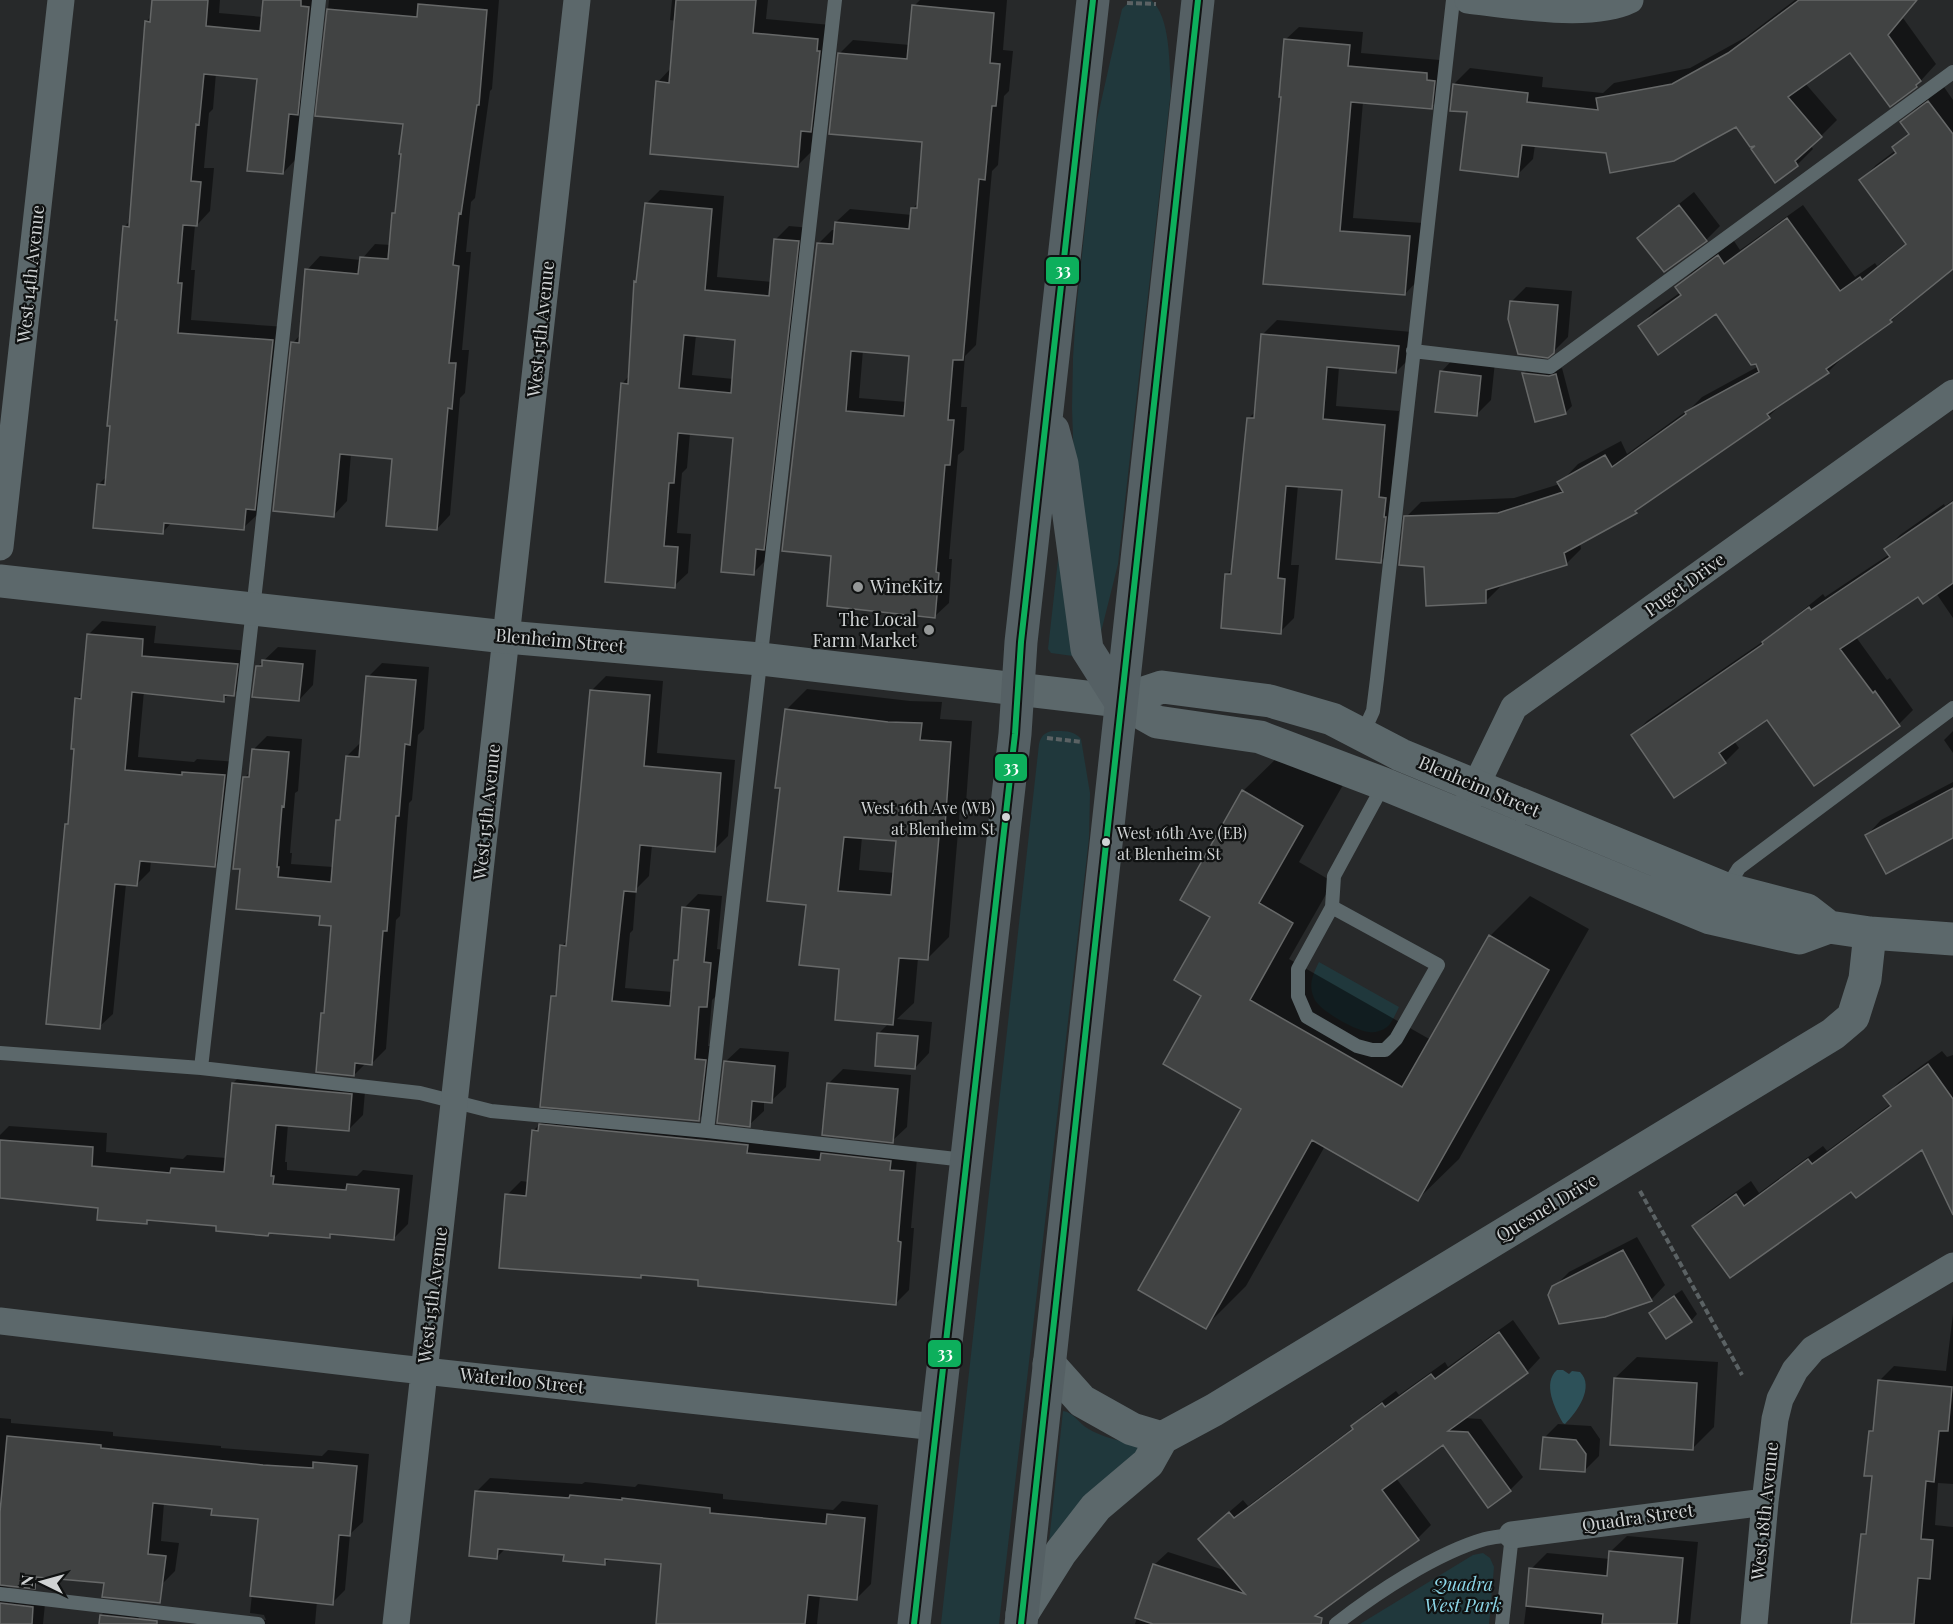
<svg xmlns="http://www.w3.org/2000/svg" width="1953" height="1624" viewBox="0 0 1953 1624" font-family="'Playfair Display',serif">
	<rect width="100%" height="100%" fill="#27292a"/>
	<path fill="#20383c" d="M1131 0H1151C1171 17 1169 65 1171 90L1118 564 1100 636 1074 466 1072 408 1073 358 1076 311 1096 124 1122 9Z
		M1059 551 1073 656 1051 653 1048 649Z
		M1052 731C1063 731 1074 730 1081 739L1090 793 1089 838 999 1624H941L1039 744C1041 736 1044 733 1052 731Z
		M1319 962 1399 1007C1396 1013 1392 1023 1387 1027 1382 1031 1374 1033 1369 1032 1356 1031 1318 1010 1314 998 1308 985 1313 974 1319 962Z
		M1063 1411C1073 1412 1079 1423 1087 1428 1103 1438 1121 1441 1139 1445L1141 1450 1049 1542Z
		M1483 1553 1490 1558 1494 1567 1489 1624H1360L1473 1555Z"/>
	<path fill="#2d5159" d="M1557 1370H1563L1569 1374 1572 1371 1580 1372C1595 1387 1577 1412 1565 1424L1563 1423C1555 1409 1542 1383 1557 1370Z"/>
	<path fill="#0007" fill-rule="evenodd" d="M154 0H220L219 13 263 17 264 0H321L296 159 283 173 259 77 216 73 213 109 209 113 204 168H214L210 211 197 225H195L191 270H195L191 320 286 327 268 494 258 505 257 515 243 528 172 522 163 532 98 485 107 476 124 227 131 220 146 22 152 15Z
		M329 0H499L492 89 490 91 475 198 471 202 466 252H471L462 350H469L465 393 460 398 450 515 437 529 394 457 351 454 347 501 334 515 293 343 301 334 307 270 320 256 361 260 375 244 391 245 394 213 397 209 405 123 317 115Z
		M672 0H768L766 19 831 25 824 117 813 128 811 152 797 166 658 82 671 68 676 21 670 20Z
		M920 0H1007L1003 50 1013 51 1009 91 1004 96 998 165 992 171 976 345 965 356 961 407H967L964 450 958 455 949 559H952L949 603 935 616 833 554 818 244 832 230H835L836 222 850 209 912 215V209L919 202 924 141 839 54 853 40 910 45 914 6ZM863 350 911 354 907 402 859 398Z
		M1795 0H1918L1903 18 1936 64 1916 86 1850 51 1805 83 1837 120 1811 146 1813 149 1797 165 1736 125 1608 152 1535 145 1533 159 1517 175 1469 111 1454 84 1470 68 1543 77 1542 87 1603 93 1614 83 1690 68 1746 37Z
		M1299 27 1363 32 1361 53 1440 60 1445 94 1431 107 1363 102 1353 218 1423 223 1418 280 1405 294 1265 283 1282 96 1285 40Z
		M1944 87 1953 100V267L1891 321 1843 357 1828 372 1784 402 1769 416 1645 503 1636 512 1580 543 1581 549 1566 564 1501 584V586L1486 601 1426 566 1406 517 1421 502 1514 498 1563 483V480L1578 464 1621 441 1627 454 1692 407 1702 397 1759 366 1717 311 1640 326 1654 311 1681 292 1677 287 1692 272 1734 241 1740 250 1803 205 1855 277 1875 263 1877 266 1907 242 1861 180 1876 165 1896 150 1894 148 1909 132 1902 122 1917 107Z
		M660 190 724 196 717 277 772 282 775 240 789 226 811 228 767 559 753 573 735 437 690 433 687 468 682 473 677 533 691 534 688 573 674 586 622 384 629 376 636 282 638 280 646 204ZM696 335 737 338 734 379 692 375Z
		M1694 192 1720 226 1706 240 1639 239 1654 224Z
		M1526 287 1572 291 1568 337 1553 352 1511 302Z
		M1277 320 1412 332 1410 358 1396 372 1339 367 1336 406 1399 411 1392 484 1394 548 1380 562 1344 489 1298 485 1291 565H1299L1294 618 1280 632 1227 574 1233 568 1249 418 1256 411 1263 334Z
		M1455 357 1495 362 1491 400 1477 414 1441 372Z
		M1531 367 1557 370 1562 368 1572 406 1565 413 1524 373Z
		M1953 500V618L1936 593 1919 595 1856 637 1887 680 1890 678 1913 710 1899 724 1814 784 1768 717 1734 741 1739 748 1725 762 1675 796 1633 735 1647 721 1771 636 1823 594 1825 597 1890 554 1886 549 1900 535 1944 504 1945 506Z
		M102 621 156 626 154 643 250 651 247 680 234 694H229L223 700 144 691 138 757 194 762 197 759 238 762 228 852 214 866 151 860 150 871 137 884H126L113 1014 99 1027 67 825 69 822 76 748 77 699 83 693 88 635Z
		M278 647 316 650 313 685 299 700 257 667Z
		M382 663 429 667 424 729 418 735 412 800 409 803 400 916 396 920 386 1049 372 1063H366L354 1075 322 1013 326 1010 333 925 322 915 241 868 244 778 251 771 253 750 267 736 302 739 298 791 295 793 290 853H292L291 864 333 867 338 821 342 816 347 756 361 742 368 677Z
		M606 676 663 681 657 753 735 760 728 836 714 850 652 845 649 876 636 889 633 930 630 933 625 988 673 992 676 961 680 957 684 908 698 894 722 896 717 949 724 950 720 992 712 1000 708 1046H719L712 1106 698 1120 552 997 558 991 562 946 568 939 592 690Z
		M807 689 910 701 942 702 940 719 972 721 966 803 960 809 949 937 928 958H918L914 1003 897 1019 932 1022 929 1053 915 1068 879 1033 889 1023 841 968 808 904 781 787 786 710ZM862 837 898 839 895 873 859 870Z
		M1953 731V753L1944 740Z
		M1284 751 1343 785 1299 862 1333 882 1289 959 1431 1040 1490 936 1530 896 1589 929 1459 1159 1418 1199 1325 1146 1246 1286 1205 1327 1243 1109 1203 996 1212 916 1243 791Z
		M1953 782V837L1867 835 1881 820Z
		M740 1048 789 1052 786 1087 771 1101H764V1111L749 1125 725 1062Z
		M1942 1051 1947 1057 1953 1055V1211L1922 1148 1851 1190 1788 1237 1787 1235 1694 1226 1708 1212 1751 1181 1759 1193 1823 1146 1827 1151 1891 1104 1885 1096 1899 1082Z
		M248 1069 366 1080 363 1115 349 1129 288 1124 285 1162H287V1170L357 1176 363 1170 413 1175 408 1224 394 1238 333 1233 329 1237 150 1219 147 1222 99 1207 0 1197V1135L9 1126 107 1133 106 1152 183 1159 187 1155 227 1158 233 1083Z
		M843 1069 911 1075 907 1127 892 1141 828 1084Z
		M547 1117 917 1158 911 1228H914L909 1290 895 1304 700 1278 644 1273 640 1277 507 1195 521 1181 529 1182 533 1131Z
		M1637 1237 1665 1285 1651 1300 1554 1287 1569 1272Z
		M1682 1290 1697 1314 1691 1321 1651 1313 1658 1306Z
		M1953 1314V1484L1938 1483 1935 1525 1953 1527V1624H1852L1863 1534 1868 1530 1873 1475 1870 1432 1874 1427 1879 1381 1894 1366 1946 1371Z
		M1513 1320 1540 1358 1527 1372 1463 1418 1481 1419 1523 1477 1510 1490 1443 1443 1396 1478 1431 1525 1418 1538 1302 1624H1129H1135L1154 1565 1168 1552 1227 1571 1213 1526 1243 1500 1248 1506 1354 1427 1366 1413 1396 1391 1399 1395 1445 1362 1448 1367Z
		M1637 1357 1718 1362 1714 1427 1692 1449 1615 1378Z
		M0 1418 11 1419V1423L113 1432V1436L221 1446V1448L322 1456 328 1450 369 1454 363 1522 350 1534 345 1590 332 1603 317 1601 315 1624H241L246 1619 266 1620 264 1615 250 1613 260 1518 213 1508 164 1503 161 1541 179 1543 175 1571 162 1584 46 1576 34 1587 5 1585 12 1590 46 1594 43 1624H0Z
		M1558 1424 1591 1426 1600 1439 1599 1456 1584 1471 1544 1438Z
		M490 1478 582 1484 585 1482 635 1487 638 1484 723 1494V1499L833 1510 842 1501 878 1505 871 1584 857 1598 820 1595 817 1624H658L663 1563 610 1558 604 1564 565 1553 506 1548 497 1557 476 1492Z
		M1627 1536 1698 1542 1690 1624H1524L1531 1569 1547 1553 1610 1559V1552Z
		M114 1602 140 1605 138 1624H100L101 1615Z"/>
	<path fill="#414343" stroke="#666868" stroke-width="1.5" fill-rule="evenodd" d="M152 0H208L206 26 260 31 263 0H301V6L309 7 298 115 289 114 283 174 247 171 257 79 204 74 199 125 196 124 191 181 201 182 197 226 183 225 178 283H182L178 333 273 340 255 510 246 509 244 530 164 523 163 534 93 528 97 484 105 485 110 426H107L117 320H115L123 226 129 227 145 21 150 22Z
		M676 0H756L753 33 818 39 817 51H820L811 132 801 131 798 167 650 154 656 81 669 83Z
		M1799 0H1917L1888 35 1921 81 1916 85 1917 87 1890 107 1850 53 1788 97 1822 137 1795 161 1798 166 1775 183 1751 149 1755 146 1750 147 1736 127 1674 161 1610 173 1606 153 1522 145 1518 177 1460 170 1467 112 1450 111 1453 84 1528 93 1527 102 1598 110 1596 98 1672 84 1728 53Z
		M418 4 487 10 479 105H477L461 214 459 213 453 265 459 266 449 363H456L452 409 448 408 437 530 386 526 392 459 340 454 334 517 273 511 291 342 299 343 305 269 358 274 360 257 388 259 392 213H395L401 154H399L403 124 315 116 327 9 417 17Z
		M912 5 994 13 990 63 1000 64 996 106H992L985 180 979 179 963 360H953L948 420H954L950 465H945L936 572 939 573 935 618 827 606 831 556 782 551 817 243 833 244 835 222 909 229 911 208H917L922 142 829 134 838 53 907 59ZM851 351 909 356 904 416 846 411Z
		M1284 39 1350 45 1348 66 1427 73V80L1435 81 1432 109 1351 102 1340 231 1410 236 1405 295 1263 284 1281 97H1279Z
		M1928 101 1953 134V269L1890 320 1892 322 1826 369 1829 373 1767 414 1770 418 1635 511 1637 513 1564 553 1567 565 1486 590V603L1426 606 1424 567 1399 565 1404 516 1498 513 1563 492 1557 482 1605 455 1612 467 1686 414 1685 412 1759 372 1756 364 1751 365 1716 314 1658 355 1638 326 1681 295 1675 287 1718 255 1724 264 1787 218 1840 291 1860 277 1862 280 1906 244 1859 180 1896 153 1892 147 1909 134 1900 122Z
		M645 203 712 209 705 290 769 296 774 239 799 241 764 550 756 549 754 575 721 572 733 438 678 433 674 483H669L664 546 678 547 675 588 605 582 621 383 628 384 634 281 636 282ZM684 335 735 340 731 393 679 388Z
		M1679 205 1707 241 1664 272 1637 238Z
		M1510 301 1558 305 1554 353 1548 358 1518 354 1508 319Z
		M1261 334 1399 346 1396 373 1327 367 1323 419 1385 425 1379 497 1386 498 1384 517H1386L1381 563 1336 559 1342 490 1286 486 1278 578 1285 579 1281 634 1221 628 1225 574H1231L1247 418H1254Z
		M1440 371 1481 376 1477 416 1435 412Z
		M1522 373 1549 376 1556 374 1566 414 1535 422Z
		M1953 502V583L1923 604 1918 597 1840 649 1873 693 1875 691 1900 726 1814 786 1767 720 1719 753 1726 763 1674 798 1631 735 1763 644 1762 642 1809 607 1811 610 1890 557 1884 549Z
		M87 634 143 639 142 656 238 664 234 696 224 695V702L132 692 125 770 182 775V772L225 775 215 867 140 861 137 886 115 884 100 1029 46 1024 65 824H68L74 749H71L75 698 81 699Z
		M262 660 303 664 299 701 252 697 256 666H262Z
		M366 676 416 680 410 745 405 744 399 816H396L387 931H383L372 1065 355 1063 354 1076 316 1072 321 1013H324L331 926 319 925 320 916 236 909 240 869H233L243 777H249L252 749 289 752 284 807 282 806 277 867H279L278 877 331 882 336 820H340L346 756 359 757Z
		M590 690 650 695 644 766 721 773 715 852 640 845 636 892 624 891 612 1001 670 1006 674 960H678L682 907 709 910 704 962 711 963 707 1007H699L695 1059 706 1060 699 1121 540 1107 551 996H556L560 945 566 946Z
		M785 709 888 722 922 723 920 740 951 742 945 826 940 825 928 960 899 958 893 1025 835 1020 839 969 799 965 806 905 767 901 780 788H775ZM844 837 896 841 891 895 838 891Z
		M1953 788V838L1886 874 1865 835Z
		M1242 790 1303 826 1259 903 1293 923 1250 1000 1402 1087 1489 935 1549 970 1418 1201 1312 1140 1206 1329 1138 1290 1241 1109 1163 1064 1201 996 1174 980 1210 917 1180 900Z
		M877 1033 918 1036 915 1069 875 1066Z
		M724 1061 775 1066 772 1103 752 1101 750 1127 717 1123Z
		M1928 1064 1953 1099V1215L1922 1150 1856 1198 1851 1192 1730 1278 1692 1226 1736 1194 1744 1206 1808 1159 1812 1164 1891 1106 1883 1096Z
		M232 1083 352 1094 349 1131 276 1125 271 1176H274L273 1184 346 1190 347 1184 399 1189 394 1240 330 1234V1238L269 1233 268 1236 216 1231V1226L147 1220V1224L97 1220 98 1208 0 1198V1140L93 1147 92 1166 170 1173 171 1168 224 1172Z
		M827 1083 898 1089 893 1143 822 1135Z
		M539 1124 748 1145 747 1153 820 1160 821 1153 891 1161 890 1170 904 1171 898 1241 901 1242 896 1305 698 1286V1280L641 1275V1278L499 1268 505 1194 526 1196 532 1130 538 1131Z
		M1623 1250 1652 1301 1605 1317 1559 1324 1548 1295 1552 1286Z
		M1674 1296 1692 1322 1666 1339 1649 1313Z
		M1499 1332 1528 1373 1448 1431 1468 1432 1511 1491 1488 1508 1443 1445 1382 1490 1419 1540 1315 1616 1322 1618 1321 1624H1153L1135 1618 1153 1564 1245 1594 1198 1539 1229 1512 1234 1518 1353 1429 1351 1426 1382 1403 1385 1407 1431 1374 1435 1379Z
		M1614 1378 1697 1383 1693 1450 1610 1445Z
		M1878 1380 1952 1387 1948 1431H1939L1934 1482 1926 1481 1921 1539 1933 1540 1930 1579 1918 1578 1914 1624H1851L1861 1534H1866L1872 1476H1864L1869 1431H1873Z
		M7 1436 101 1445V1448L263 1465 313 1468V1462L357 1466 350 1536 339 1535 333 1605 250 1596 258 1519 211 1515 212 1509 153 1503 148 1554 166 1556 160 1603 102 1597 104 1583 36 1577 35 1589 0 1585V1512Z
		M1543 1437 1576 1440 1586 1454 1585 1472 1540 1469Z
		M475 1491 569 1498 570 1495 622 1500V1498L710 1508V1513L826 1524 827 1514 865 1518 857 1600 808 1595 805 1624H656L661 1564 605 1559V1565L563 1561 564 1555 498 1549 497 1559 469 1556Z
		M1609 1551 1683 1558 1677 1624H1602L1603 1614 1526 1606 1529 1568 1607 1576Z
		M0 1603 33 1607 32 1624H0Z
		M100 1615 157 1621V1624H99Z"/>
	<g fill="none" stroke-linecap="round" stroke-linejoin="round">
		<path stroke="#5b6264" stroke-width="4" stroke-dasharray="6 3" stroke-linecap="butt" d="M1127 3 1156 4
			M1047 738 1082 742
			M962 812 973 813
			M1640 1191 1742 1375"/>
		<path stroke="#5c686b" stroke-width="14" d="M1413 351 1550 367 1953 72
			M1362 735 1373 711 1377 679 1453 0
			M1726 889 1739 868 1953 708
			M1332 907 1438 965 1396 1039 1385 1050H1372L1357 1046 1307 1017 1298 996V969L1332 907 1334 876 1384 784
			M0 1053 201 1068 420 1093 491 1111 707 1131 965 1160
			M201 1068 258 565 319 0
			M707 1131 835 0
			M0 1594 258 1624
			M1336 1624C1376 1593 1436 1553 1485 1539 1493 1537 1503 1536 1512 1535L1502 1624"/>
		<path stroke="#5c686b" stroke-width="27" d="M1468 0C1511 5 1592 19 1630 0
			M0 547 61 0
			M1467 804 1514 707 1953 393
			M0 1321 397 1368 936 1427
			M1512 1535 1765 1502
			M396 1624 577 0
			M1754 1624 1765 1502 1775 1419 1780 1399 1795 1370 1813 1349 1953 1266"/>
		<path stroke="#5c686b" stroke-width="33" d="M0 581 506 637 760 659 1120 701 1157 722 1260 737 1384 784 1710 918 1799 938 1829 927 1870 933 1953 939
			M1120 701 1162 687 1270 701 1332 719 1401 755 1726 889 1807 910 1829 927
			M1049 1364 1082 1401 1132 1429 1162 1438
			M1022 1614 1061 1552 1096 1507 1148 1463 1162 1438 1214 1410 1833 1034 1853 1017 1865 979 1870 933"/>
		<path stroke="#556064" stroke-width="33" d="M1053 430 1062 464 1087 649 1120 701
			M914 1624 1015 734 1021 642 1093 0
			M1021 1624 1198 0"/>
		<defs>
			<path id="bus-1" d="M914 1624 1015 734 1021 642 1093 0
				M1021 1624 1198 0"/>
		</defs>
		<use href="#bus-1" stroke="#101212" stroke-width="10"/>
		<use href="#bus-1" stroke="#0daf5c" stroke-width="6"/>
	</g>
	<g fill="#959898" stroke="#101212" stroke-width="2">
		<circle cx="858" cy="587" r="6"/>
		<circle cx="929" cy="630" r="6"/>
	</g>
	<g fill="#d0d3d4" stroke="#101212" stroke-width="2">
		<circle cx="1006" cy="817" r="5"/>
		<circle cx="1106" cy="842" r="5"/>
	</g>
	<g text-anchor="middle" stroke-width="4.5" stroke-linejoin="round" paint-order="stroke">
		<g font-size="16" fill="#d0d3d4" stroke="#101212" text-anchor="end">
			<text x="995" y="814">West 16th Ave (WB)<tspan x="995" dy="21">at Blenheim St</tspan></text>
			<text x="1117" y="839" text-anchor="start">West 16th Ave (EB)<tspan x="1117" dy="21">at Blenheim St</tspan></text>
		</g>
		<g font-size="18" fill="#d0d3d4" stroke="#101212">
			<text transform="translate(31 274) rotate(-84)" y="6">West 14th Avenue</text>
			<text transform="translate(541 329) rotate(-84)" y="6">West 15th Avenue</text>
			<text transform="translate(1685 585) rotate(-36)" y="6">Puget Drive</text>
			<text transform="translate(560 641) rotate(5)" y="6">Blenheim Street</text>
			<text transform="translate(1479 787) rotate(23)" y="6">Blenheim Street</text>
			<text transform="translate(487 812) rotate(-84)" y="6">West 15th Avenue</text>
			<text transform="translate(1547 1208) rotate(-31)" y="6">Quesnel Drive</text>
			<text transform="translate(433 1295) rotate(-83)" y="6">West 15th Avenue</text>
			<text transform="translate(522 1381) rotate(6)" y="6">Waterloo Street</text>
			<text transform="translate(1765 1511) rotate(-84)" y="6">West 18th Avenue</text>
			<text transform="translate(1638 1518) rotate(-8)" y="6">Quadra Street</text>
		</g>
		<g font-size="18" fill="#d0d3d4" stroke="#101212" text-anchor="start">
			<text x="870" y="593">WineKitz</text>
			<text x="917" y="626" text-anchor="end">The Local<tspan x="917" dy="21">Farm Market</tspan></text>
		</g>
		<g font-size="18" font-style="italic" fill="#8cd6e7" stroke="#101212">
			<text x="1463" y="1591">Quadra<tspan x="1463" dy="21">West Park</tspan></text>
		</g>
	</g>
	<g stroke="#101212" stroke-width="2">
		<rect x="1045" y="256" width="35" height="29" rx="6" fill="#0daf5c"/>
		<rect x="994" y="753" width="34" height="29" rx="6" fill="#0daf5c"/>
		<rect x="927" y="1339" width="35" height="29" rx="6" fill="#0daf5c"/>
	</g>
	<g font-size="16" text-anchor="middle" font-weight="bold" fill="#fff">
		<text x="1063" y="276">33</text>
		<text x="1011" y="773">33</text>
		<text x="945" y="1359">33</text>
	</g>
	<g transform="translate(42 1582) rotate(275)" stroke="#101212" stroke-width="4.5" paint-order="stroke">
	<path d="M0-4.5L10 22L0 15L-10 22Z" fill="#d0d3d4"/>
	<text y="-9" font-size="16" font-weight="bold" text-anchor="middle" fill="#d0d3d4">N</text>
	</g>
</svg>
